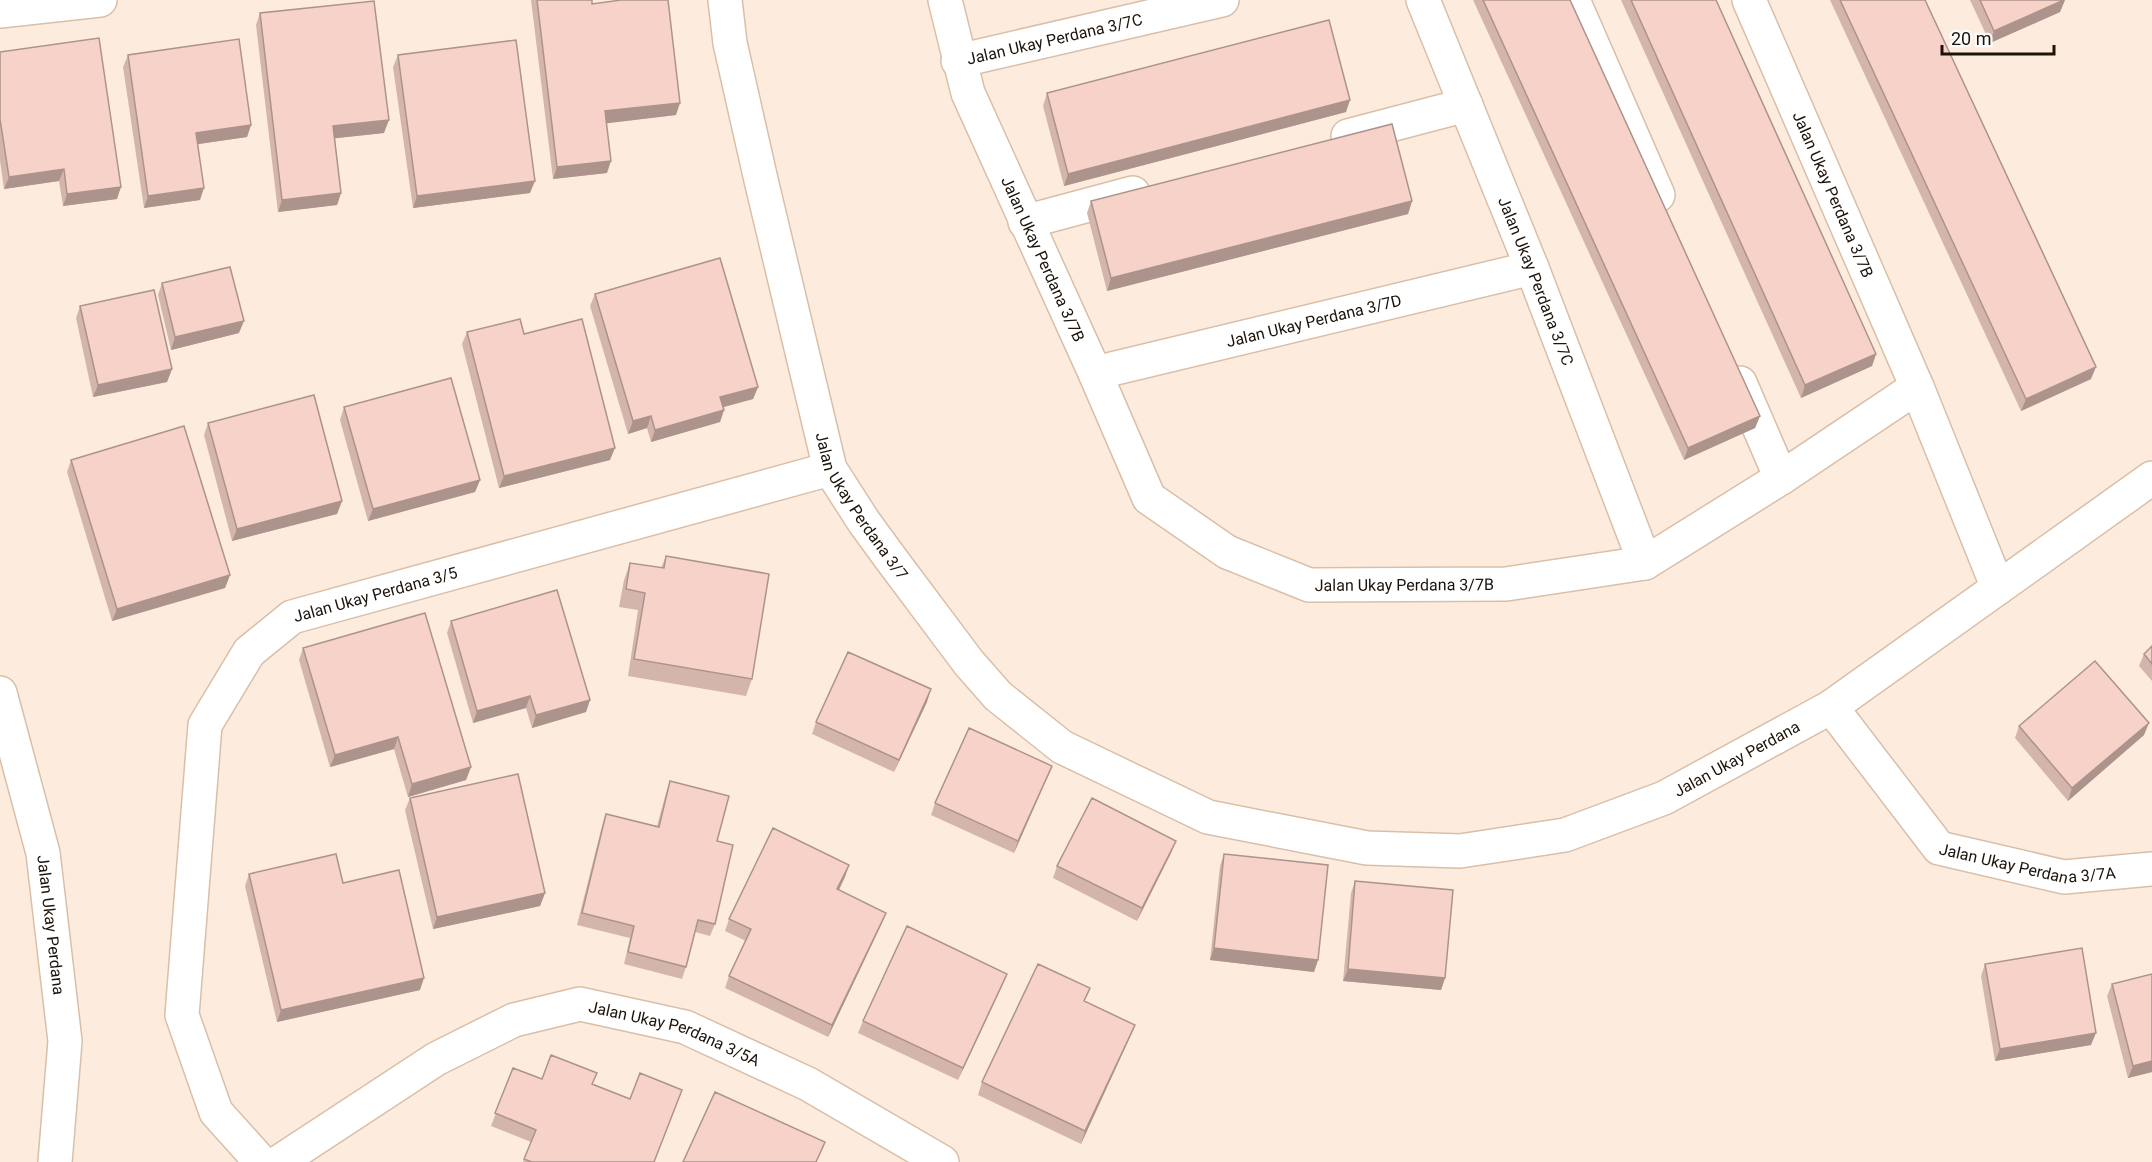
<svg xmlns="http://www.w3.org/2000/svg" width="2152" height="1162" viewBox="0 0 2152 1162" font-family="Roboto,sans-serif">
	<rect width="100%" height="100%" fill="#fdecde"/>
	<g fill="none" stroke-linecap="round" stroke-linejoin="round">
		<defs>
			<g id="minor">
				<path id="s1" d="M725 0 730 43 761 180 830 469 864 522 894 563 969 663 998 696 1062 747 1208 817 1367 848 1460 851 1565 835 1664 798 1831 707 2152 478"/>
				<path id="s2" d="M945 0 968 93 1095 373 1149 498 1227 552 1309 585 1506 584 1645 563 1781 478 1917 387"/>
				<path id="s3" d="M1423 0 1532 268 1645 563"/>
				<path d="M1573 0 1658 195"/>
				<path id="s4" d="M1749 0 1917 387 1998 588"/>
				<path d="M0 11 100 0"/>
				<path id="s5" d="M958 61 1222 0"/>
				<path d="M1348 136 1466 105"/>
				<path d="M1025 222 1133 193"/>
				<path id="s6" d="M1095 373 1532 268"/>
				<path d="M1740 383 1781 478"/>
				<path id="s7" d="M0 693 43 853 65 1041 55 1162"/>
				<path id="s8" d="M1831 707 1939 848 2064 877 2152 869"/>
				<path id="s9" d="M261 1162 216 1112 182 1015 205 725 249 652 292 617 830 469"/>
				<path id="s10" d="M279 1162 436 1059 514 1020 580 1004 685 1027 808 1084 942 1162"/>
			</g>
		</defs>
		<use href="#minor" stroke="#d9bfa8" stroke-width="36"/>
		<use href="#minor" stroke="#fff" stroke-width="33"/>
	</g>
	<path fill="#d4b5ac" d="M531 0H592V4L676 115 607 123V173L553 179Z
		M1473 0H1570L1760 416 1755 428 1684 460Z
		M1621 0H1716L1876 354 1872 366 1801 398Z
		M1830 0H1925L2091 379 2021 411Z
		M1970 0H2065L2060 12 1990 43Z
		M260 13 384 133 335 138 341 193 337 205 278 212 256 25Z
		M0 52 117 199 63 206 59 181 4 189 0 161Z
		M128 55 251 125 247 137 198 144 200 200 144 208 123 67Z
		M398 55 530 193 413 208 393 67Z
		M1047 93 1346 112 1064 186 1043 106Z
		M1091 201H1412L1408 214 1107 291 1087 213Z
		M162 283 239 333 171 350 158 295Z
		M595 294 758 387 753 399 724 407V410L720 422 651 442 647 428 628 434 590 306Z
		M80 306 172 369 167 382 93 397 76 318Z
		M467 332 524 334 610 460 499 488 462 344Z
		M344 407 480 480 475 492 368 521 340 420Z
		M208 423 342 501 337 514 232 541 204 435Z
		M71 460 230 575 225 588 112 621 67 472Z
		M666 556 752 679 746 696 628 676 638 610 619 607 624 580 630 563 661 568Z
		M451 621 590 700 586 712 532 728 526 708 473 723 447 633Z
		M2152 646V681L2139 666 2144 654Z
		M303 648 471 767 466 780 408 797 394 749 330 767 299 660Z
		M927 702 894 772 812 734 816 722Z
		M2019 726 2144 735 2068 801 2015 738Z
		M1047 778 1014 853 931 815 935 803Z
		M670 781 717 841 715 924 710 936 695 932 686 967 682 979 624 964 630 938 577 925 602 826 606 814 657 826 666 793Z
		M410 798 545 893 540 906 433 929 405 810Z
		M1171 853 1137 921 1053 878 1057 866Z
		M1224 854 1318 960 1314 972 1210 960 1220 866Z
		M849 865 839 890 886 913 881 925 828 1037 725 988 729 976 746 941 725 931 729 919Z
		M249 874 343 883 420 990 277 1022 245 886Z
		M1355 881 1445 978 1441 990 1343 981 1351 893Z
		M1985 964 2091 1045 1995 1061 1981 976Z
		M2112 984 2152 1072 2128 1078 2107 996Z
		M1002 986 958 1080 858 1033 863 1021Z
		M1085 1001 1135 1025 1130 1037 1081 1144 978 1095 982 1082Z
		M513 1068 542 1079 597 1073 592 1084 654 1162H523L531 1142 491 1126Z"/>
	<path fill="#ac938c" d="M2065 0 2060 12 1990 43 1994 31Z
		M1350 100 1346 112 1064 186 1068 174Z
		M680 103 676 115 601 124 605 111Z
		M389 120 384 133 329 139 333 126Z
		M251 125 247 137 192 145 196 133Z
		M611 161 607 173 553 179 557 167Z
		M64 169 59 181 4 189 9 177Z
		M535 181 530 193 413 208 417 196Z
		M121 187 117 199 63 206 67 194Z
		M204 188 200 200 144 208 148 196Z
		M341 193 337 205 278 212 282 200Z
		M1412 201 1408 214 1107 291 1111 278Z
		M244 321 239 333 171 350 175 337Z
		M1876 354 1872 366 1801 398 1805 385Z
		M2096 367 2091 379 2021 411 2026 399Z
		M172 369 167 382 93 397 98 385Z
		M758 387 753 399 716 409 720 397Z
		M724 410 720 422 651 442 655 430Z
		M651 416 647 428 628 434 633 421Z
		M1760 416 1755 428 1684 460 1688 448Z
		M615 448 610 460 499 488 504 476Z
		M480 480 475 492 368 521 373 509Z
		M342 501 337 514 232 541 237 529Z
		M230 575 225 588 112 621 117 609Z
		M931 689 927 702 894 772 899 760Z
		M530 696 526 708 473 723 477 711Z
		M590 700 586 712 532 728 536 715Z
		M2149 723 2144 735 2068 801 2072 788Z
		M398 737 394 749 330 767 335 755Z
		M1052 766 1047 778 1014 853 1018 841Z
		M471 767 466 780 408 797 412 784Z
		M1176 841 1171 853 1137 921 1142 908Z
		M849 865 845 877 833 902 837 889Z
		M545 893 540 906 433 929 437 917Z
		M886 913 881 925 828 1037 832 1025Z
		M1214 948 1318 960 1314 972 1210 960Z
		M1348 969 1445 978 1441 990 1343 981Z
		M1007 974 1002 986 958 1080 963 1068Z
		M424 978 420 990 277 1022 281 1010Z
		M1135 1025 1130 1037 1081 1144 1085 1131Z
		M2096 1033 2091 1045 1995 1061 2000 1049Z
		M2152 1061V1072L2128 1078 2133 1066Z"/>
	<path fill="#f6d2c8" stroke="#ac938c" stroke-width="1.5" d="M537 0H592V4L621 0H668L680 103 605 111 611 161 557 167Z
		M1483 0H1570L1760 416 1688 448Z
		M1631 0H1716L1876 354 1805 385Z
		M1840 0H1925L2096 367 2026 399Z
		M1980 0H2064L1994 31Z
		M374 1 389 120 333 126 341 193 282 200 260 13Z
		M1329 20 1350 100 1068 174 1047 93Z
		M99 38 121 187 67 194 64 169 9 177 0 119V52Z
		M239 39 251 125 196 133 204 188 148 196 128 55Z
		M516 40 535 181 417 196 398 55Z
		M1392 124 1412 201 1111 278 1091 201Z
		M720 258 758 387 720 397 724 410 655 430 651 416 633 421 595 294Z
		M230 267 244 321 175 337 162 283Z
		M154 290 172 369 98 385 80 306Z
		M520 319 524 334 582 319 615 448 504 476 467 332Z
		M451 378 480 480 373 509 344 407Z
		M314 395 342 501 237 529 208 423Z
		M184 426 230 575 117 609 71 460Z
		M666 556 769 574 752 679 634 659 645 593 626 589 630 563 664 568Z
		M557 590 590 700 536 715 530 696 477 711 451 621Z
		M425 613 471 767 412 784 398 737 335 755 303 648Z
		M2152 646V664L2144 654Z
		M848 652 931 689 899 760 816 722Z
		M2095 661 2149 723 2072 788 2019 726Z
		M969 728 1052 766 1018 841 935 803Z
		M518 774 545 893 437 917 410 798Z
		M670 781 729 796 717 841 733 845 715 924 698 920 686 967 628 952 634 926 582 913 606 814 659 827Z
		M1092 798 1176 841 1142 908 1057 866Z
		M773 828 849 865 837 889 886 913 832 1025 729 976 751 929 729 919Z
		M336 854 343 883 399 870 424 978 281 1010 249 874Z
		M1224 854 1328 865 1318 960 1214 948Z
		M1355 881 1453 890 1445 978 1348 969Z
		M907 926 1007 974 963 1068 863 1021Z
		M2082 948 2096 1033 2000 1049 1985 964Z
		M1038 964 1090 988 1084 1001 1135 1025 1085 1131 982 1082Z
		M2152 974V1061L2133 1066 2112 984Z
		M551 1055 597 1073 592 1084 630 1099 640 1073 682 1090 654 1162H532L524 1159 536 1130 495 1113 513 1068 542 1079Z
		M715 1092 825 1142 816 1162H683Z"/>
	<g text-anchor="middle" stroke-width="4.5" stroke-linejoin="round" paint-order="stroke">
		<g font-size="16" fill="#1c130b" stroke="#fcfcfc">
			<text dy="6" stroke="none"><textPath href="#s5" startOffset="99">Jalan Ukay Perdana 3/7C</textPath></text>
			<text dy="6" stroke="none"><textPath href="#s4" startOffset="212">Jalan Ukay Perdana 3/7B</textPath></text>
			<text dy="6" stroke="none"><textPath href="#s2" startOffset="278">Jalan Ukay Perdana 3/7B</textPath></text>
			<text dy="6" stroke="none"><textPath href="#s3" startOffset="303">Jalan Ukay Perdana 3/7C</textPath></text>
			<text dy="6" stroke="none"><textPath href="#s6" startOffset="225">Jalan Ukay Perdana 3/7D</textPath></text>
			<text dy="6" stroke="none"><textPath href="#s1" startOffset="528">Jalan Ukay Perdana 3/7</textPath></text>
			<text dy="6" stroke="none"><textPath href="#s2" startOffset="818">Jalan Ukay Perdana 3/7B</textPath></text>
			<text dy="6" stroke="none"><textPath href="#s9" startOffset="688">Jalan Ukay Perdana 3/5</textPath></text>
			<text dy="6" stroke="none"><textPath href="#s1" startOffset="1557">Jalan Ukay Perdana</textPath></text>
			<text dy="6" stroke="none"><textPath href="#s8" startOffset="268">Jalan Ukay Perdana 3/7A</textPath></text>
			<text dy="6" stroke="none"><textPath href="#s7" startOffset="238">Jalan Ukay Perdana</textPath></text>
			<text dy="6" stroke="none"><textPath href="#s10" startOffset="442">Jalan Ukay Perdana 3/5A</textPath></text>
		</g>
	</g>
	<path d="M1942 45v9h112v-9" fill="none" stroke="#1c130b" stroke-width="3"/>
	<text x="1951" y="45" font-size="18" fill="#1c130b" stroke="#fcfcfc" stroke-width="4.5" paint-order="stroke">20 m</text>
</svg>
